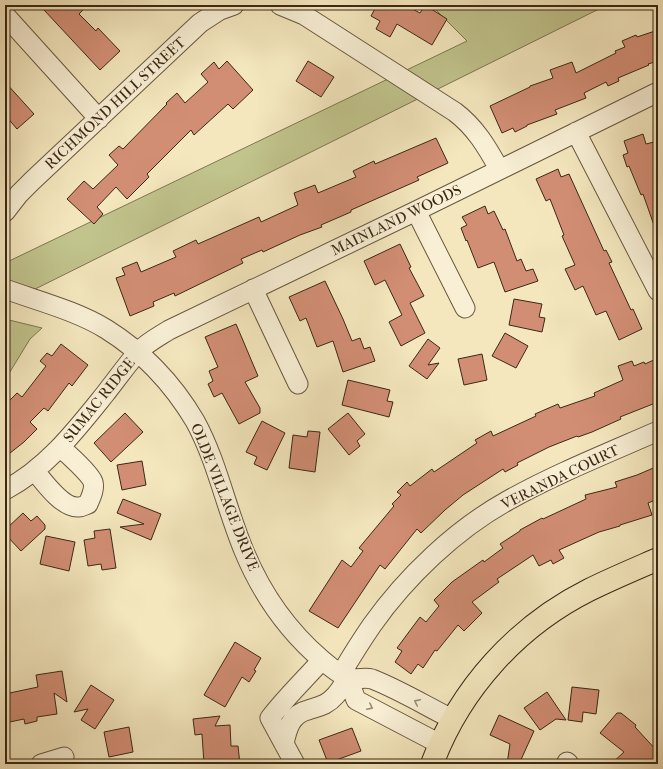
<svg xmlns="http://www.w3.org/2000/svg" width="663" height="769" viewBox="0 0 663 769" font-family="'IM FELL French Canon',serif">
	<rect width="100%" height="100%" fill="#f4e7be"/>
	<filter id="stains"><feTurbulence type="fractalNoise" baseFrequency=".005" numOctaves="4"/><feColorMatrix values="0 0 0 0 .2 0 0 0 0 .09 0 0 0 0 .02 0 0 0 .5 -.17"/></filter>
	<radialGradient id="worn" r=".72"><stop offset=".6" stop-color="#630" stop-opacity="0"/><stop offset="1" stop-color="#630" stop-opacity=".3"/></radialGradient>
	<path fill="#c1c48d" stroke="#7e7651" d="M431 5H607L5 304V263L467 41Z
		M5 319 42 328 30 339 5 380Z"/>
	<path fill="#d28e75" stroke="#3b2815" d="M50 5H88L79 14 96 31 98 28 120 51 100 70 44 10Z
		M377 5H405L420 13 425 5 447 19 432 45 397 24 390 37 376 29 380 21 371 16Z
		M658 30V61L648 64 649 65 618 78 619 81 608 86 606 82 584 93 586 98 555 110 557 114 527 125V126L515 132 513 128 502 133 490 106 530 87V86L553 78 550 70 572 62 576 73 616 53 615 51 625 47 622 41 636 35 637 37Z
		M227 61 253 90 233 109 228 104 194 135 191 130 147 174 149 177 127 199 116 187 97 207 103 214 94 224 67 199 84 181 93 189 118 165 109 155 119 146 123 149 167 104 166 103 177 93 185 103 208 82 201 74 214 62 219 69Z
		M308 61 334 77 321 97 296 81Z
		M5 82 34 114 17 129 5 115Z
		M643 134 646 144 654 142 658 153V231H656L643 194 641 195 629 166 627 167 623 155 628 153 624 141Z
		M436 138 448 163 417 177 419 180 351 210V212L321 225 322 227 300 235 263 252 262 250 241 259 243 263 175 296 174 293 153 302 154 306 130 316 116 278 125 275 122 268 137 262 141 272 176 257 173 251 196 240 198 244 259 217 261 222 298 205 294 193 315 185 318 193 356 177 353 171 374 161 375 164Z
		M558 169 561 177 569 174 604 251 606 250 612 262 609 263 631 310 633 309 642 329 619 340 606 311 596 315 583 286 575 290 565 269 575 265 562 236 564 235 550 199 546 201 536 179Z
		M485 206 488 214 494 211 503 230 505 229 517 261 521 259 526 271 533 269 538 281 505 292 494 262 478 268 467 240 466 241 461 228 467 225 462 217Z
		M400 244 411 267 409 268 424 296 410 303 425 333 401 346 389 322 402 315 385 280 375 285 364 261Z
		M325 281 343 319 352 341 360 338 364 349 370 347 375 361 343 372 333 341 317 347 306 318 300 321 289 297Z
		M514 299 542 304 539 317 545 318 542 332 509 325Z
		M236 324 258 376 245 382 260 408V413L239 424 222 393 214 397 208 384 213 381 209 371 218 367 205 337Z
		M505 333 528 346 516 368 492 356Z
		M428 339 440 348 428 365 439 363 427 379 409 366Z
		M61 344 88 365 72 386 69 383 48 411 44 408 30 422 37 429 24 442 5 457V405L17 393 22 397 46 366 40 361 47 353 52 356Z
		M482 354 487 380 464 385 458 359Z
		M658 358V402L620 417 621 419 592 432 578 437 577 436 549 447 517 463 518 465 505 472 503 469 463 495 445 510 421 533 417 529 385 569 380 565 338 628 309 611 342 560 351 567 363 551 359 548 394 506 392 504 401 495 397 492 407 482 410 486 432 469 434 472 477 443 475 440 491 431 493 436 536 416 535 414 558 404 560 408 595 396 594 393 623 380 618 366 632 361 634 366 644 362 645 364Z
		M348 380 390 390 387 401 393 402 389 417 342 405Z
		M125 413 143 432 111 462 94 443Z
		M348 413 365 434 357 441 360 446 349 455 328 429Z
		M262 421 285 433 267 470 254 464 257 457 246 452Z
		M308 431 320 432 315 472 289 468 293 435 307 437Z
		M142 461 146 485 122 490 117 465Z
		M658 466V499L648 503 652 515 620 525V526L599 532 559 550 564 558 553 564 551 560 539 566 533 555 497 579 499 582 472 602 482 613 464 631 458 625 437 651 435 650 423 668 418 664 411 674 395 662 402 651 397 648 420 617 426 622 439 606 434 600 452 582 483 560 484 562 503 548 500 544 520 531V530L542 518 543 519 586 499 585 495 617 487 615 482 637 475Z
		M123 499 161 514 151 540 120 527 144 524 117 513Z
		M23 513 31 521 37 516 45 525V529L21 551 5 534V530Z
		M110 529 116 568 102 570 101 564 88 566 84 540 95 538 94 531Z
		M46 536 75 542 69 571 40 564Z
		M235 642 261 658 254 670 256 671 249 682 242 677 225 707 204 695Z
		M62 671 67 702 54 693 57 714 37 717V721L25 724 24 719 5 723V694L38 687 36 675Z
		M91 685 114 700 95 729 81 720 88 709 74 712Z
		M572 687 599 690 596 714 583 712 582 722 568 720Z
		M547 692 566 720 556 719 540 730 524 708Z
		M617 713H621L636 725 635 727 658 752V756L649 764H611L624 752 600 733Z
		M499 715 534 731 519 764H507L510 744 490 735Z
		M220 716 215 726 230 725 231 746H238L240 764H204L202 734 195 735 193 719Z
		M129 727 133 752 109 757 104 732Z
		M352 728 361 751 328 763 319 740Z"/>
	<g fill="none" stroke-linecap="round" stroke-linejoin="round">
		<defs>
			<path id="minor" d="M280 5 304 15 455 112C475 127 487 147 499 169
				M5 15 99 119
				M576 132 658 291
				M416 211 465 308
				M5 212 19 194 32 181 200 23 220 10 234 5
				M5 289C38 301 77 311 106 329 143 352 173 384 195 421 217 461 226 508 244 551 261 592 288 631 322 660 328 665 343 677 349 678 357 680 365 677 372 679 400 690 426 706 452 719
				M253 289 298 384
				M35 471C43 481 63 509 79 507 82 507 85 505 88 504 91 497 95 489 93 482 90 474 68 454 60 447
				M5 490C47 468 76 430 105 394 116 380 126 366 137 353 146 343 158 337 169 330L416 211 658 92
				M341 674C351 657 361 641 372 625 406 577 455 530 507 501 555 474 608 453 658 431
				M348 678 356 700 440 744
				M284 744C287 729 291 714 308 710 314 708 319 707 325 704 336 698 341 688 348 678
				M567 762 569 764
				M41 764 64 757
				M295 764 270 718C286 697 305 679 322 660"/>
			<path id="major" d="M432 764C460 689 517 626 589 590 611 579 635 569 658 559"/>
		</defs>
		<use href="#minor" stroke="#69583f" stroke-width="21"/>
		<use href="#major" stroke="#3b2815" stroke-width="24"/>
		<use href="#minor" stroke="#f8efd5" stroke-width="19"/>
		<use href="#major" stroke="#f4e7be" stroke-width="22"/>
	</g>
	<defs><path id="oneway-chevron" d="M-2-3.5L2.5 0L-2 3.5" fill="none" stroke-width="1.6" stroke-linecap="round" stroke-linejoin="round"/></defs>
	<g stroke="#9a8c75">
		<use href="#oneway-chevron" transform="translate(417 702) rotate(-154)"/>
		<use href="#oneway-chevron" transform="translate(370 707) rotate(27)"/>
	</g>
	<g text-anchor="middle" stroke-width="3.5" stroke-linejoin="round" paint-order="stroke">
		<g font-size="15" fill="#3b2815" stroke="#f8efd5">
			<text transform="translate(115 103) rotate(-43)" y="5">RICHMOND HILL STREET</text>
			<text transform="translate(396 220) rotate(-26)" y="5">MAINLAND WOODS</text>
			<text transform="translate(99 400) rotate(-51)" y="5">SUMAC RIDGE</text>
			<text transform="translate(560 477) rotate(-26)" y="5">VERANDA COURT</text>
			<text transform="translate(225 497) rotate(68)" y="5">OLDE VILLAGE DRIVE</text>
		</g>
	</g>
	<rect width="663" height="769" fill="none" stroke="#f4e7be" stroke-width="20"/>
	<rect x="6" y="6" width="651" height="757" fill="none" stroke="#3b2815" stroke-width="2"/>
	<rect x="10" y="10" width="643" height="749" fill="none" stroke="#3b2815"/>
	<rect width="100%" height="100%" filter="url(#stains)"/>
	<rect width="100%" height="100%" fill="url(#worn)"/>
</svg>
